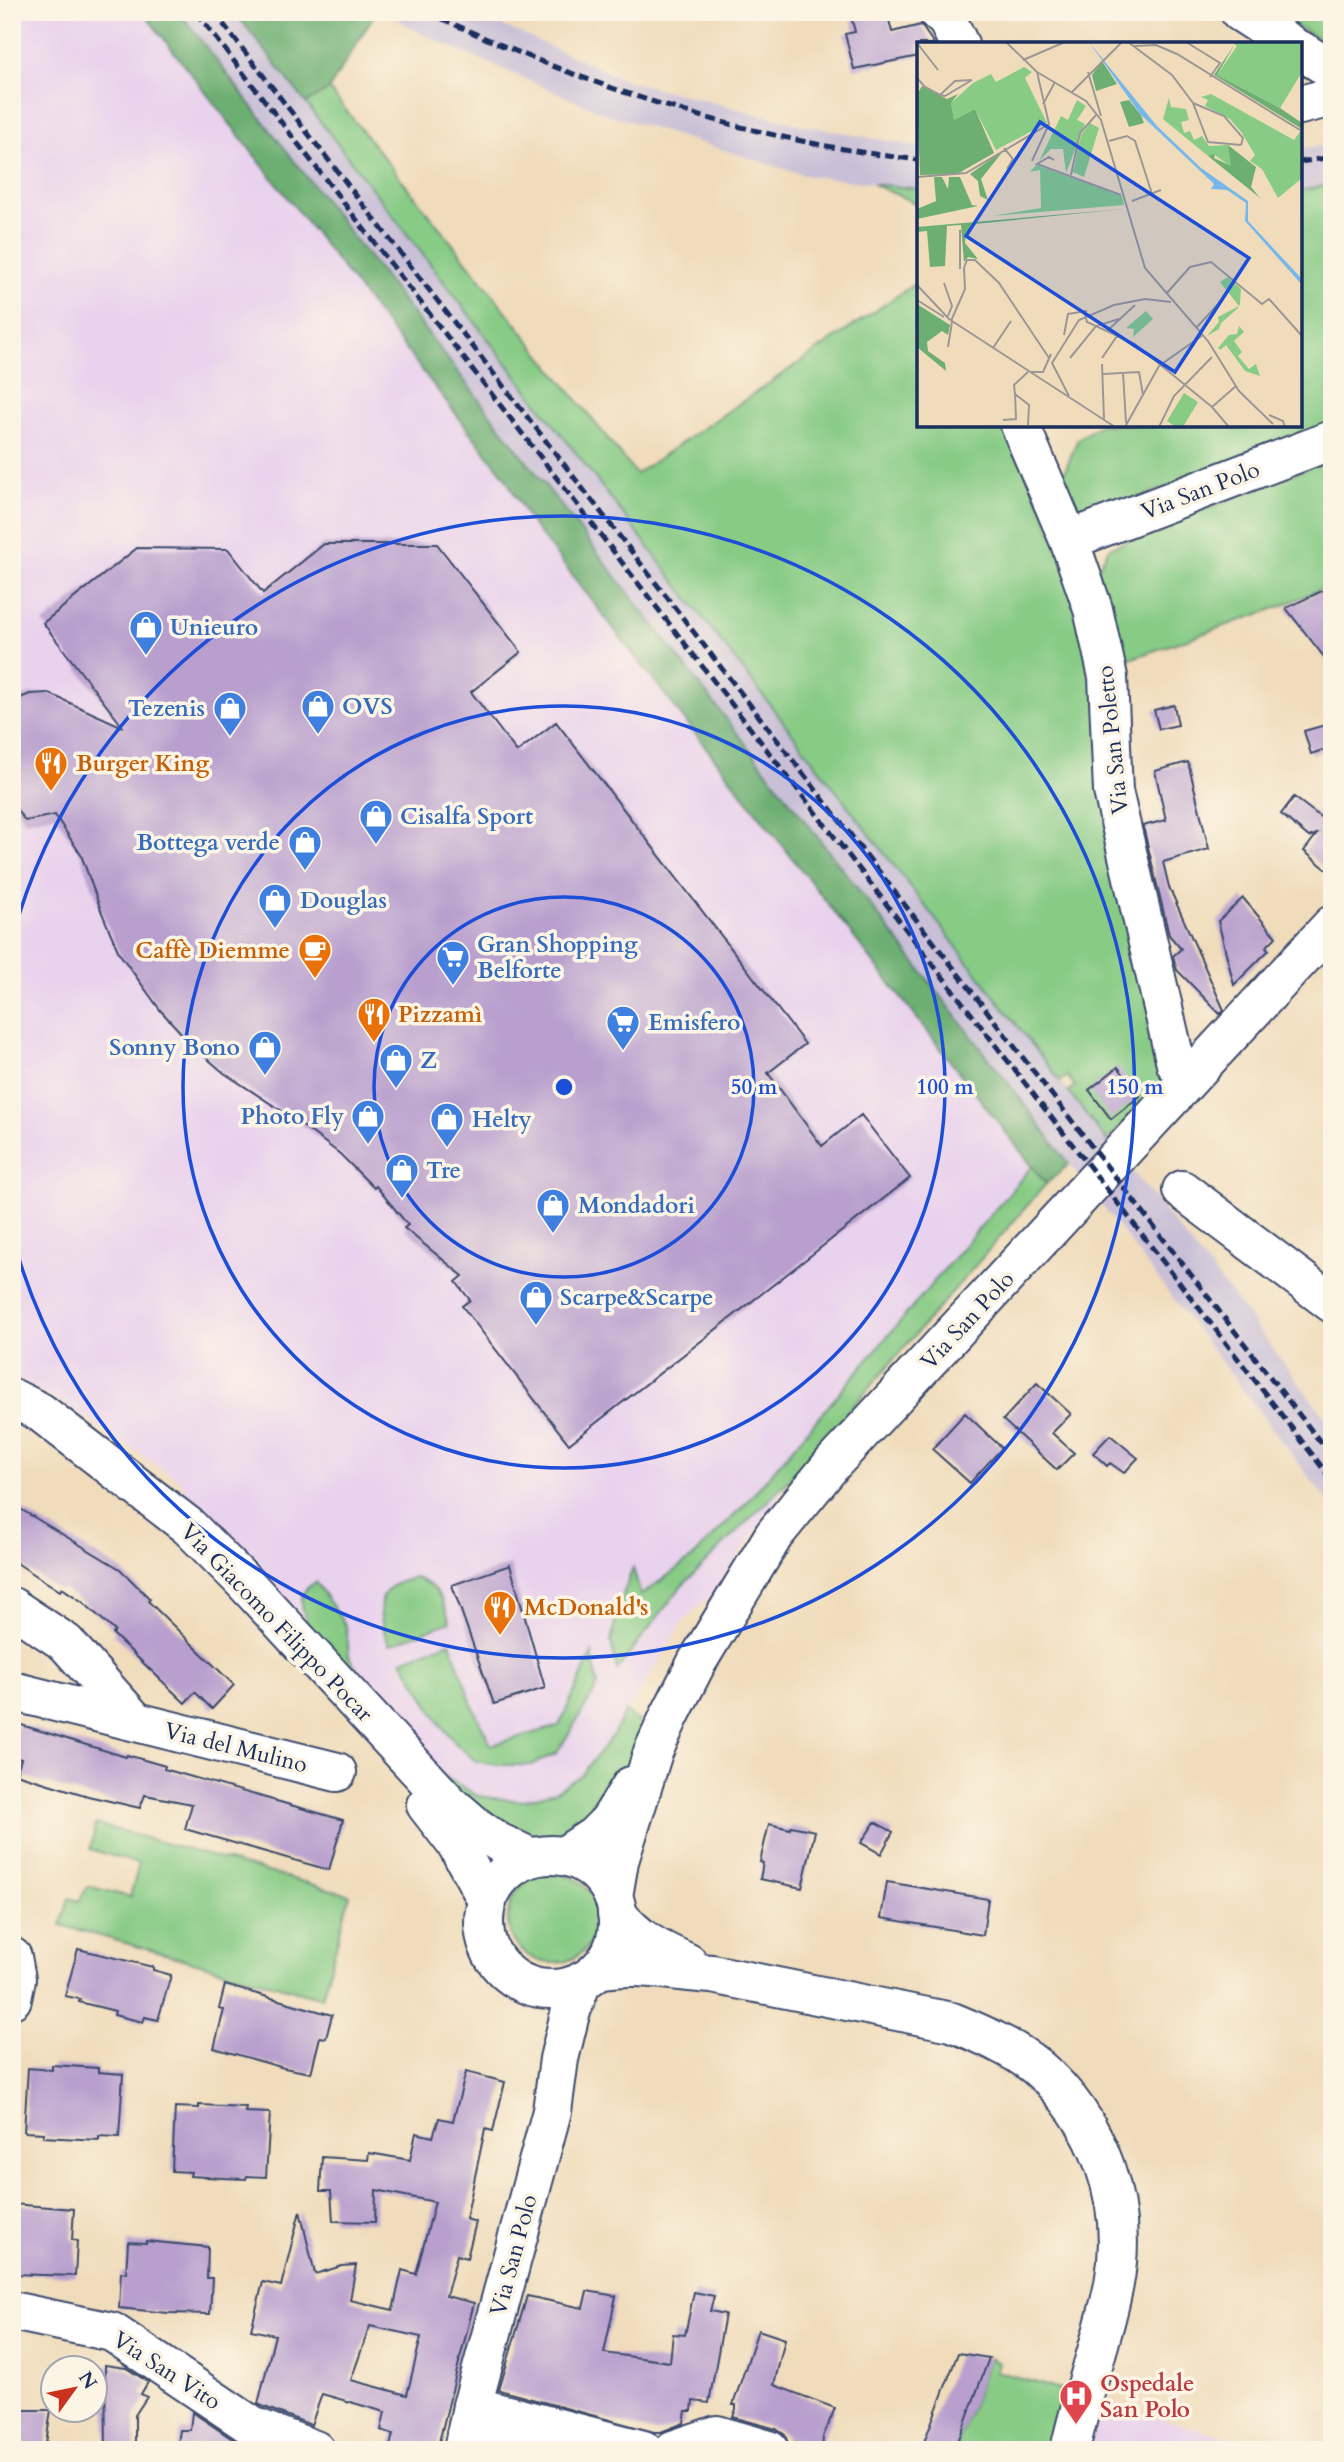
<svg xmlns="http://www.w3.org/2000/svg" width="1344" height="2462" viewBox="0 0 1344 2462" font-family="Cardo,serif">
	<rect width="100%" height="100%" fill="#fcf5e5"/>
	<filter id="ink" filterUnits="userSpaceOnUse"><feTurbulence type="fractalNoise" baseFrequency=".0143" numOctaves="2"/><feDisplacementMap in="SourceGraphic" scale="14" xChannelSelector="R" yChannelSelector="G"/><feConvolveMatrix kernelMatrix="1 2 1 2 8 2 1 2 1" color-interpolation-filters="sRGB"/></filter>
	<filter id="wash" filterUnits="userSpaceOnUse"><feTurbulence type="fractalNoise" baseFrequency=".00686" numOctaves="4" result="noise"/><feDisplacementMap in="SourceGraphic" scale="28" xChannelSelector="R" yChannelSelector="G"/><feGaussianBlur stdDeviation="1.57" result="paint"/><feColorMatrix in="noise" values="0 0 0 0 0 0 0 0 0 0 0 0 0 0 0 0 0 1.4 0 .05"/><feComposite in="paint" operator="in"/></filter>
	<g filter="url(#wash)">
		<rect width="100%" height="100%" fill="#f0dcbb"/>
		<path fill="#e9d2ed" d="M12 12H143L505 477 529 520 1032 1166 746 1503 692 1558 640 1595 632 1570 618 1608 611 1642 617 1670 681 1587 790 1479 718 1587 682 1623 613 1735 581 1775 554 1792 521 1801 478 1796 442 1775 377 1701 349 1656 346 1626 316 1582 305 1589 303 1603 306 1621 282 1600 190 1497 178 1479 64 1404 20 1383 12 1375Z
			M989 2358 999 2363 996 2371 1099 2402 1276 2450H955Z"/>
		<path fill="#c9bfd7" d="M179 12H235L1068 1091 1231 1294 1332 1426V1507L1025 1105Z
			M385 12H472L625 80 797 124 919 147V189L804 175 604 113 424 35Z
			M1332 145V184L1300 191V148Z"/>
		<path fill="#87cb85" stroke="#517d72" stroke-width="2" d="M1272 12H1332V47Z
			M329 89 636 474 919 281V425H1007L1060 550 1096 673 1169 1078 1107 1141 1068 1091 1075 1086 1067 1076 1060 1081 306 103Z
			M873 184 919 189V205Z
			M1332 184V429L1072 521 1057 490 1078 439 1100 425H1300V191Z
			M1332 458V584L1279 607 1124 661 1094 575 1109 548Z
			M1032 1166 1046 1184 790 1479 681 1587 617 1670 611 1642 618 1608 633 1568 641 1595 692 1558 746 1503Z
			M415 1578C438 1585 443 1601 450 1622L389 1645C376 1612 373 1585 415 1578Z
			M316 1582 346 1626 349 1656 377 1701 415 1749 442 1775 478 1796 521 1801 554 1792 581 1775 613 1735 625 1712 646 1726C626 1765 603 1827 558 1840 543 1845 509 1838 496 1830 454 1805 293 1645 302 1597 304 1589 310 1586 316 1582Z
			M450 1642 473 1707 491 1745 559 1726 592 1653 598 1686 557 1753 532 1765H497L476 1761 458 1746 440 1724 402 1660Z
			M96 1824 350 1895 322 1998 61 1925 69 1898 79 1901 88 1886 130 1897 139 1864 90 1849Z
			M508 1918a45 45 0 1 1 90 0a45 45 0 1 1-90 0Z
			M989 2358 999 2363 996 2371 1070 2393 1055 2450H955Z"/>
		<path fill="#6daf72" stroke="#446f68" stroke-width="2" d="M143 12H179L1025 1105 1069 1164 1046 1184 529 520 505 477Z
			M235 12H376L329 89 306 103Z"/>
		<g id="blocks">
			<path fill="#b89fce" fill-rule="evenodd" d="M850 12H887L892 32 921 25 934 44H919V56L854 69 845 34 855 32Z
				M324 544H437L521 652 471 692 517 752 556 722 805 1044 768 1073 822 1146 861 1115 910 1178 569 1444 462 1306 470 1300 456 1282 463 1276 404 1228 408 1225 376 1186 374 1188 340 1154 294 1119 224 1073 194 1047 161 1011 119 953 102 913 81 855 55 815 25 821 12 803V705L20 698 30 694 48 693 123 727 43 623 137 548 228 549 263 593Z
				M1332 586V667L1286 608Z
				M1174 705 1178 725 1159 729 1154 710Z
				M1332 723V747L1311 754 1304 731Z
				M1188 762 1209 849 1163 862 1169 887 1224 1010 1220 1014 1177 970 1173 956 1181 949 1169 935 1143 826 1166 820 1155 771Z
				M1294 797 1327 822 1332 816V874L1304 851 1317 834 1309 837 1281 814Z
				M1243 898 1276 937 1266 947 1269 950 1234 985 1218 921Z
				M1118 1067 1140 1096 1111 1119 1089 1090Z
				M1037 1383 1071 1414 1052 1433 1074 1453 1057 1470 1003 1420Z
				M965 1413 1002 1448 970 1483 932 1449Z
				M1110 1435 1138 1458 1124 1473 1110 1463 1107 1466 1093 1453Z
				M12 1504 120 1569 150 1599 148 1601 234 1685 212 1709 195 1692 185 1703 113 1634 115 1631 84 1603 62 1588 60 1591 12 1560Z
				M510 1565 545 1688 494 1704 452 1585Z
				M18 1724 126 1757 127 1755 165 1766 164 1769 343 1820 329 1870 185 1829 192 1804 145 1795 140 1808 88 1796 16 1774 21 1759 12 1757V1743Z
				M875 1822 893 1832 881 1854 861 1843Z
				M769 1824 790 1829 791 1826 815 1831 802 1888 760 1879 763 1863 760 1862Z
				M887 1882 988 1899 983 1935 881 1918Z
				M78 1949 153 1967V1970L171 1975 158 2020 145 2017 143 2022 114 2015 115 2011 79 2002 80 1999 65 1996Z
				M225 1985 332 2015 326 2038 320 2037 311 2073 284 2068 214 2048 224 2010 219 2009Z
				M52 2065 98 2068V2072L123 2074 119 2137 99 2136V2140L43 2137 44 2133 24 2132 28 2068 52 2070Z
				M466 2072 505 2082 493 2131 485 2129 466 2219 476 2222 467 2258 457 2255 446 2296 474 2303 437 2450H389L393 2434 381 2430 385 2412 322 2394 311 2425 262 2406 258 2404 275 2335 251 2330 263 2282 281 2286 300 2211 315 2274 342 2266 356 2265 350 2300 393 2310 402 2270 416 2274 435 2202 376 2190 375 2222 333 2221 331 2191H320L322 2157 368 2160 369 2153 410 2160 416 2133 433 2137 439 2118 453 2121ZM370 2326 421 2337 407 2395 351 2380Z
				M199 2105 246 2107 245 2112 270 2113 266 2177 247 2176 246 2179 223 2178 190 2176 191 2172 172 2171 175 2107 199 2108Z
				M12 2204 74 2209 72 2240 77 2241 75 2276 12 2274Z
				M146 2241 208 2247 207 2278H212L210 2314 168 2313 119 2308 121 2272 126 2273 128 2242 146 2243Z
				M587 2291 616 2296 604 2353 670 2362 673 2334 685 2335 694 2292 714 2296 710 2311 725 2314 709 2403 693 2401 692 2411H686L684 2423 661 2432H654L499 2390 527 2296 583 2308Z
				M758 2330 785 2339 774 2385 835 2408 823 2437 822 2450H790L785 2435 776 2429 733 2417 736 2409V2405H733Z
				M958 2353 989 2358 955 2450H921Z
				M105 2365 126 2368 148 2382 141 2394 147 2397 135 2415V2450H106Z
				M12 2410H51L45 2450H12Z
				M192 2412 240 2444 253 2450H177L180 2430H190Z"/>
		</g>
	</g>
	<g filter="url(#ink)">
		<use href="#blocks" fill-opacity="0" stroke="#3b496c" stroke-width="2"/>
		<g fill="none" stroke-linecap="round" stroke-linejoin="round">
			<defs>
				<path id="minor" d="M938 12 947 20 959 44
					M1240 12 1290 44
					M1300 50 1332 70
					M1300 105 1332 97
					M1020 425 1069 540 1093 609 1108 677 1113 791 1176 1064
					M1069 540 1332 440
					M1182 1190 1332 1303
					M12 1607 66 1643 136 1722
					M12 1691 337 1772
					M617 1914C641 1942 656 1948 688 1963
					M12 1957 16 1979 12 1999
					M598 1970C635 1962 674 1972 712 1974L952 2022C981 2034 1012 2047 1037 2067 1099 2120 1129 2203 1114 2284 1103 2340 1082 2394 1070 2450
					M12 2311 112 2332 252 2426 315 2450
					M472 2406 643 2450
					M466 2434 521 2450
					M673 2450 717 2435 769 2450"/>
				<path id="major" d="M12 1398 40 1412 188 1526 244 1582 448 1802 478 1828 498 1842 530 1857
					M426 1805 457 1845 487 1900
					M484 1922a67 67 0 1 1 134 0a67 67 0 1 1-134 0Z
					M564 1856 594 1836 609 1821 631 1786
					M613 1897 619 1861 653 1752 669 1717 697 1662 774 1535 833 1463 1332 925
					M463 2450 472 2406 552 2111 559 2059 570 2014 582 1981"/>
			</defs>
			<use href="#minor" stroke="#3b496c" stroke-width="42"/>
			<use href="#major" stroke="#3b496c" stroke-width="42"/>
			<use href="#minor" stroke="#fff" stroke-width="38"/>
			<use href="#major" stroke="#fff" stroke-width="38"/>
			<path stroke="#1b2f5e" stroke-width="5" stroke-dasharray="10 5" stroke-linecap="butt" d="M196 12 1332 1480
				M214 12 1332 1457
				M428 12C584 86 747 140 919 160
				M1300 162 1332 157"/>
		</g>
	</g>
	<g fill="none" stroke="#1d4ed8" stroke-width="3.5">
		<circle cx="564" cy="1087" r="190"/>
		<circle cx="564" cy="1087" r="381"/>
		<path d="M12 939A571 571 0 1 1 12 1235"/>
	</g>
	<defs>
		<symbol id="shop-pin" viewBox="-11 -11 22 30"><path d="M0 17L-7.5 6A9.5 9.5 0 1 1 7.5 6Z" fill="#3f7fe0" stroke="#fcf5e5"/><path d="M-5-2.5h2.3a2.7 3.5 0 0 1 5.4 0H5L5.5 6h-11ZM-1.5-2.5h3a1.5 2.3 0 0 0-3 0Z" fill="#fff"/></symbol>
		<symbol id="restaurant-pin" viewBox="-11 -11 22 30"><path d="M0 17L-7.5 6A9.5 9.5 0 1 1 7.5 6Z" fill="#e8710a" stroke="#fcf5e5"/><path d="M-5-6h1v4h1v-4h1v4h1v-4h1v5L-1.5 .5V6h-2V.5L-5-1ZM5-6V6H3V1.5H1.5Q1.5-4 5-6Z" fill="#fff"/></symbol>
		<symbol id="cafe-pin" viewBox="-11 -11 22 30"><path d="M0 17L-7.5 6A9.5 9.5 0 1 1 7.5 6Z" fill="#e8710a" stroke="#fcf5e5"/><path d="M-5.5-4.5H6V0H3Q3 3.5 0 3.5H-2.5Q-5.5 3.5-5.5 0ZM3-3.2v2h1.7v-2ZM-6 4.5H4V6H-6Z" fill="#fff"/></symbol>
		<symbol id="supermarket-pin" viewBox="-11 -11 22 30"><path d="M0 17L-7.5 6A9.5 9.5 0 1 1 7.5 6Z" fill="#3f7fe0" stroke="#fcf5e5"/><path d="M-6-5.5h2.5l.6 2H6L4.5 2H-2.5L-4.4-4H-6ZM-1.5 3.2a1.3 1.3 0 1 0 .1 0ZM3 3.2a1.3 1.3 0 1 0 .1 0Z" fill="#fff"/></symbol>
		<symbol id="hospital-pin" viewBox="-11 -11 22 30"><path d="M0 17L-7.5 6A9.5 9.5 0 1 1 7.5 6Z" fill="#e0444e" stroke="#fcf5e5"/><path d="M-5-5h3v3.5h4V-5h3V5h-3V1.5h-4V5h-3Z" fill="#fff"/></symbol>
	</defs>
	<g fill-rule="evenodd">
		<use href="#shop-pin" x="127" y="608" width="38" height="52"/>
		<use href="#shop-pin" x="299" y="687" width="38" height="52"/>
		<use href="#shop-pin" x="211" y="689" width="38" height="52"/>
		<use href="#restaurant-pin" x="32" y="744" width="38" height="52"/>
		<use href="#shop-pin" x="357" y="797" width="38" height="52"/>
		<use href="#shop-pin" x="286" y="823" width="38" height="52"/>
		<use href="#shop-pin" x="256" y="881" width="38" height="52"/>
		<use href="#cafe-pin" x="296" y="931" width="38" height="52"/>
		<use href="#supermarket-pin" x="434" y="938" width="38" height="52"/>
		<use href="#restaurant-pin" x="355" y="995" width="38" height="52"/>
		<use href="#supermarket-pin" x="604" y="1003" width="38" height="52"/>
		<use href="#shop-pin" x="246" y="1028" width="38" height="52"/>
		<use href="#shop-pin" x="377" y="1041" width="38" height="52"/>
		<use href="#shop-pin" x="349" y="1097" width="38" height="52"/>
		<use href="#shop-pin" x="428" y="1100" width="38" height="52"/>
		<use href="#shop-pin" x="383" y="1151" width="38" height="52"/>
		<use href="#shop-pin" x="534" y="1186" width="38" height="52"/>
		<use href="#shop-pin" x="517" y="1278" width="38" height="52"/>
		<use href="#restaurant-pin" x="481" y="1588" width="38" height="52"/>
		<use href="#hospital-pin" x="1057" y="2377" width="38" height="52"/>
	</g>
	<g text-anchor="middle" stroke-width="7" stroke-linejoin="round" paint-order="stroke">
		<g font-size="23" fill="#1b2f5e" stroke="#fcf5e5">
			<text transform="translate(1200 490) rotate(-21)" y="8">Via San Polo</text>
			<text transform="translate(1112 740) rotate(-96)" y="8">Via San Poletto</text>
			<text transform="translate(967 1320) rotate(-47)" y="8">Via San Polo</text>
			<text transform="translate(277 1622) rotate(46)" y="8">Via Giacomo Filippo Pocar</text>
			<text transform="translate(236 1747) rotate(14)" y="8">Via del Mulino</text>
			<text transform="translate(513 2255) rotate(-75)" y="8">Via San Polo</text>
			<text transform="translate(167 2370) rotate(33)" y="8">Via San Vito</text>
		</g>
		<g font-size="23" font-weight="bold" fill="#366cbe" stroke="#fcf5e5" text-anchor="start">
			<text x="170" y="635">Unieuro</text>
			<text x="342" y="714">OVS</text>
			<text x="205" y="716" text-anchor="end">Tezenis</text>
			<text x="400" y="824">Cisalfa Sport</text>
			<text x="280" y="850" text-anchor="end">Bottega verde</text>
			<text x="300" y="908">Douglas</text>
			<text x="477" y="952">Gran Shopping<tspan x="477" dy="26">Belforte</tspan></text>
			<text x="648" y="1030">Emisfero</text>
			<text x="240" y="1055" text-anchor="end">Sonny Bono</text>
			<text x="420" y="1068">Z</text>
			<text x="344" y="1124" text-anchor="end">Photo Fly</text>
			<text x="472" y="1127">Helty</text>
			<text x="426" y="1178">Tre</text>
			<text x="578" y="1213">Mondadori</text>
			<text x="560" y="1305">Scarpe&amp;Scarpe</text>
		</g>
		<g font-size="23" font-weight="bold" fill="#c56008" stroke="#fcf5e5" text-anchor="start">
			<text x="76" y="771">Burger King</text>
			<text x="290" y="958" text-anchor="end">Caffè Diemme</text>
			<text x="398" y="1022">Pizzamì</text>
			<text x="524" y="1615">McDonald's</text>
		</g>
		<g font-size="23" font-weight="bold" fill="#be3a42" stroke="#fcf5e5" text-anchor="start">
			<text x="1100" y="2391">Ospedale<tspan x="1100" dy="26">San Polo</tspan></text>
		</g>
	</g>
	<g transform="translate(917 42)">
		<rect width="385" height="385" fill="#f0dcbb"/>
		<path d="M315 0H385V30L363 66 300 33 320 4ZM107 25 115 30 108 36 130 81 79 108 58 67 37 78 34 61 56 41 74 32 79 40ZM294 52 377 98 385 87V136L361 156 345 127 333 119 338 113 325 91 313 77 288 64 291 58 284 55ZM252 56 254 65 269 67 272 78 264 80 267 91 273 89 277 98 285 94 292 104 311 103 317 119 314 125 298 113 291 114 246 77ZM160 58 169 64 160 78 168 82 149 131 146 107H134L122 119 144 74 151 78ZM173 81 182 86 167 135 156 130 164 93ZM119 123 205 154 207 163 75 174 124 166 123 128 113 130ZM311 235 324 247 323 262 321 266 319 268 304 281 302 287 290 294 302 280 301 275 322 264 303 240ZM229 269 236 277 216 295 217 287 209 286ZM322 284 327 290 317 299 325 310 321 314 332 327 339 322 343 334 328 329 309 303 303 308 301 306 312 293 320 292ZM267 351 281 360 266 385H259L250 379Z" fill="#87cb85"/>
		<path d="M318 2 300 33 363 66 385 81V87L297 33ZM185 19 200 42 179 49 175 33ZM5 44 30 57 41 52 34 61 37 78 58 67 77 111 40 132 3 133 0 52ZM212 58 224 73 227 81 212 85 203 60ZM311 103 339 125 334 145 343 156 291 114 298 112 297 116 314 124ZM87 108 64 137 71 158 63 154 61 139 53 132ZM17 135H25L31 147 32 135H43L55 163 61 164 0 177V167L19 159ZM206 167 58 182 49 191 48 201 61 217 51 215 47 220 44 183 30 184 28 224 13 225 10 189 0 190V185ZM0 262 33 283 31 293 25 289 10 300 11 309 28 321 29 329 0 305Z" fill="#6daf72"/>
		<path d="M172 0 240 84 284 126 331 159V179L385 237V243L328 179 329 161 310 148 294 147 297 142 224 73Z" fill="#76b8eb"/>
		<path fill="none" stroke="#9b9796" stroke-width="2" d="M89 0 120 30 169 59 184 78 228 226 291 299 322 349 356 382M211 0 255 33 276 61 291 100 324 103M269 0 303 21 293 35M0 1 21 28M217 4 239 3 260 12 383 88M106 18 148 0M171 30 184 74M0 36 8 45 23 53 28 54 55 38 38 39 23 53M155 50 205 0M276 61 307 74 326 96 324 103M126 62 138 40M192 99 210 94 218 99 235 152M87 106 96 117 90 127M137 118 132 115 120 122 204 153M115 119 132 82M154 133 163 91 180 72M0 135 49 131 132 82 120 30M215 159 244 148M43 188V227M47 226 50 218H58L82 241 132 316M27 241 35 264 31 274M0 243 32 277 198 385M249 252 273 225 294 220 345 262 352 257 385 294M0 258 27 275M168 273 170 280 218 302 295 365 312 385M34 279 48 247 47 226M279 286 304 259M190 289 218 263M147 293 151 272 170 269M31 305 35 280M76 306 94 279M153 316 179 284 202 277M185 316 200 294M185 322 187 378M114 330H126L134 312M206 331 209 381M186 332 222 330 226 353M152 354 135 321 162 278 197 263 228 257 254 260M295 365 319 344M352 373 366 379 368 385M86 378 99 377 98 352M111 383 112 363 98 352 97 343 111 330M208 385 242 324 286 293M242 385 257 354 295 315"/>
		<path fill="#1d4ed8" fill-opacity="0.15" stroke="#1d4ed8" stroke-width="3.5" d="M123 80 332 216 258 330 49 194Z"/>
		<rect width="385" height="385" fill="none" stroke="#1b2f5e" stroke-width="3.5"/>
	</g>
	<circle cx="564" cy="1087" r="10" fill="#1d4ed8" stroke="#fcf5e5" stroke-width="3.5"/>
	<g font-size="21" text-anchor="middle" font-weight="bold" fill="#1d4ed8" stroke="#fcf5e5" stroke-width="7" stroke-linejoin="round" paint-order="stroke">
		<text x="754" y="1094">50 m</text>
		<text x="945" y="1094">100 m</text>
		<text x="1135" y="1094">150 m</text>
	</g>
	<rect width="1344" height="2462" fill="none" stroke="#fcf5e5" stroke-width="42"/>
	<g transform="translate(74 2389) rotate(57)"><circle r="33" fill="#fcf5e5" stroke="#a2a6af" stroke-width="2"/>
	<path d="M0-5L12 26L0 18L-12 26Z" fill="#c8321e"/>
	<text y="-10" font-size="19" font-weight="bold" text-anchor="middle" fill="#1b2f5e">N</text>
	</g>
</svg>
